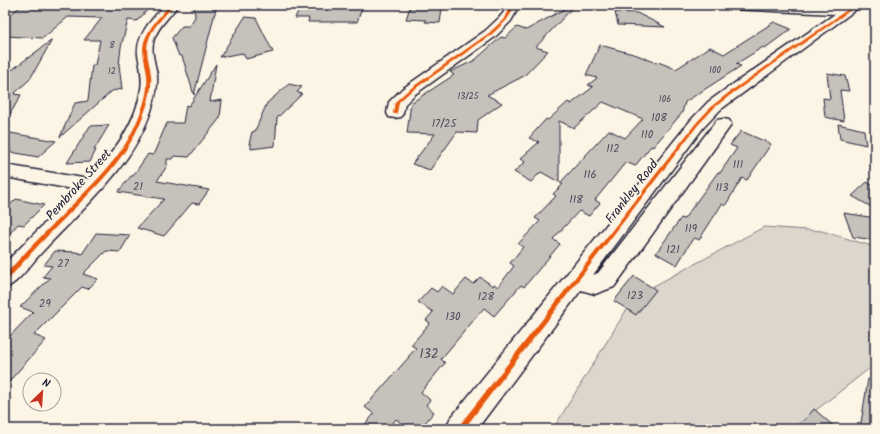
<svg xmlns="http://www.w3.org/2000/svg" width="880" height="434" viewBox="0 0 880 434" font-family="Kalam,sans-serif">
	<rect width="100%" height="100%" fill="#fcf5e5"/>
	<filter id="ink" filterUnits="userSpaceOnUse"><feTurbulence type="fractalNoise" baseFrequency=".025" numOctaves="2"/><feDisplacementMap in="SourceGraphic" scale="8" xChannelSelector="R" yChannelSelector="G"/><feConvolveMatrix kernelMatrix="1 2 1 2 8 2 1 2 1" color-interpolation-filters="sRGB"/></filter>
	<g filter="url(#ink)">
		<path fill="#dcd6cc" stroke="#7f7c84" d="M764 227 822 231 875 247V364L792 429H553L635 296Z"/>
		<path fill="#c6c1bb" stroke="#22223b" d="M22 5H152L137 21 128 20 121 47 119 65 122 89 112 91 60 137 75 103 88 101 92 65H95L100 40H84L102 18 68 17 43 38 5 36V19Z
			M194 5H217L194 95 182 56H179L172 38 182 26H189L195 17Z
			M301 5H319L317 8H362L357 22H308L309 18H295Z
			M572 5H575L536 47 548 51 524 76 487 95 502 103 478 120 477 133 457 132 430 170 412 164 435 134 407 133 411 103 454 75 450 72 475 60 501 37 505 38 517 27 526 30Z
			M410 7 442 8 440 23 425 22 426 20 406 19Z
			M615 12 637 13 665 27 618 25Z
			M245 17 256 18 273 52 246 59 243 53 220 57Z
			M774 22 791 29 765 48 763 47 736 64 741 66 685 102 682 113 653 147 651 146 635 166 626 162 595 200 600 203 589 216 579 211 553 239 560 244 524 287 521 285 494 316 484 308 441 359 445 363 421 392 430 400 426 405 434 412 420 429H408L396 419 388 429H361L374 414 365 407 409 357H408L416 348 411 345 430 323 426 320 433 312 418 302 431 288 437 292 442 286 453 294 466 279 473 284 480 277 493 286 494 284 498 287 514 266 510 263 523 247 518 244 540 221 535 218 556 196 553 194 563 184 560 183 609 130 625 138 643 119 603 102 574 128 559 121V182L541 172 531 182 514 172 525 162 520 159 539 142 529 138 546 119 548 120 568 102 571 104 593 87 588 85 597 78 586 75 600 45 637 55 657 63 658 62 676 69 710 47 724 54Z
			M52 40 30 79 14 94 21 95 5 123V75Z
			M216 64 210 102 222 100 220 118 189 157 174 156 172 159H167V166L157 181 209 190 199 204 192 203 164 236 137 228 164 199 118 192 131 176H133L148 154 153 155 167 123H183L186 105 189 106Z
			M827 73 845 76 849 91 840 90 844 121 825 117 823 98 830 99Z
			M289 84 302 87 297 92 302 94 277 118 275 146 251 149V143L249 144 252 132 255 131 267 103Z
			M838 124 864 130 866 145 840 139Z
			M109 125 94 150H96L90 162 67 163 90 126Z
			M741 131 771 144 747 180 742 178 725 206 722 204 699 240 695 238 692 240 677 265 656 253 681 218 684 219 718 172 720 173 737 148 730 145Z
			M5 132 33 137 56 141 38 157 5 151Z
			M867 182 875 187V209L852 196Z
			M16 199 44 205 24 225 18 224 5 239V210Z
			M844 213 875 218V240L853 237Z
			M96 233 130 235 120 252 106 251 83 274 98 279 88 289 82 287 34 335 46 340 5 386V341L33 312 20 307 50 278 43 277 52 266 44 265 55 251 76 252 82 254Z
			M634 276 656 290 636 315 614 301Z
			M868 379H875V429H860Z
			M814 409 837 429H797Z"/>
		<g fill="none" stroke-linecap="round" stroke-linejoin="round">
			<defs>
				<path id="minor" d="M165 5H178C170 17 159 25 154 39 150 51 155 63 157 75 158 87 155 99 151 111 132 168 83 208 43 251 32 262 19 283 5 288V263L78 190 5 177V165L89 179C113 153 136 124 141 89 143 77 140 66 138 55 136 35 152 19 165 5Z
					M504 5H516V12L511 21 495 37 414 95 405 104 403 113 401 117 395 118 389 117 387 113 389 102 402 89 485 31 499 18 504 12Z
					M724 5H826L844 8 848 5H862L720 110 703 128 593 275 598 273 717 120 723 119 729 120 731 124 729 128 614 287 595 294 581 290 477 429H446L450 419 691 120 708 102 726 89 835 14 730 9 726 8Z"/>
			</defs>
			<use href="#minor" stroke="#22223b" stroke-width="3"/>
			<use href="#minor" fill="#fcf5e5" fill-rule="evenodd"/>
			<defs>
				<path id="cycleway" d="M170 5H174C164 17 152 27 148 42 145 53 150 64 151 75 153 93 145 113 137 130 121 164 93 190 67 216 46 237 26 258 7 281H5V275C25 252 46 231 68 209 92 185 118 161 133 130 141 113 149 94 147 75 146 64 141 53 144 42 149 27 160 16 170 5Z
					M508 5H512V12L506 21 491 35 409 93 399 102 397 113 396 114H394L393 113 395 102 407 91 489 33 503 20 508 12Z
					M854 5H858L733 93 715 107 698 125 464 429H457L458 427 696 123 713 105 731 91Z"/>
			</defs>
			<use href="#cycleway" stroke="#fcf5e5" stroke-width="3"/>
			<use href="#cycleway" fill="#e8590c" fill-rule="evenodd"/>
		</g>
	</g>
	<g text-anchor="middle" stroke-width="4" stroke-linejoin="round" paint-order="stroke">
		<g font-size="9" fill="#4b4a5b">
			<text x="112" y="48">8</text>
			<text x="715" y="73">100</text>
			<text x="112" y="74">12</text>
			<text x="468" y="99">13/25</text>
			<text x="665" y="102">106</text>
		</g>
		<g font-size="11" fill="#4b4a5b">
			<text x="659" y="121">108</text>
			<text x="444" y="127">17/25</text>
			<text x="647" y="138">110</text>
			<text x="613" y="152">112</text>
			<text x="738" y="168">111</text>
			<text x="590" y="178">116</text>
			<text x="138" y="190">21</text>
			<text x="722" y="191">113</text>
			<text x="576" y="203">118</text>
			<text x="691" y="232">119</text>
			<text x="673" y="253">121</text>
			<text x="63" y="267">27</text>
			<text x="635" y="299">123</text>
			<text x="486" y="300">128</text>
			<text x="45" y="307">29</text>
			<text x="453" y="320">130</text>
		</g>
		<g font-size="13" fill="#22223b" stroke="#fcf5e5">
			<text transform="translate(78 184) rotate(-48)" y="5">Pembroke Street</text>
			<text transform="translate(631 191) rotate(-52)" y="5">Frankley Road</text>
		</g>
		<g font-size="13" fill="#4b4a5b">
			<text x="429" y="358">132</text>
		</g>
	</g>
	<rect width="880" height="434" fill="none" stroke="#fcf5e5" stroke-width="20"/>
	<rect x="10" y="10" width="860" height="414" fill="none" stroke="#22223b" stroke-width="1.5" filter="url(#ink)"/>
	<g transform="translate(42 392) rotate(25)"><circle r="19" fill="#fcf5e5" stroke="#a5a1a1"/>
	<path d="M0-3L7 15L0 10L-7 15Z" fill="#c8321e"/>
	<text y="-6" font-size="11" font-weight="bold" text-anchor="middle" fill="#22223b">N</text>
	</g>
</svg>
